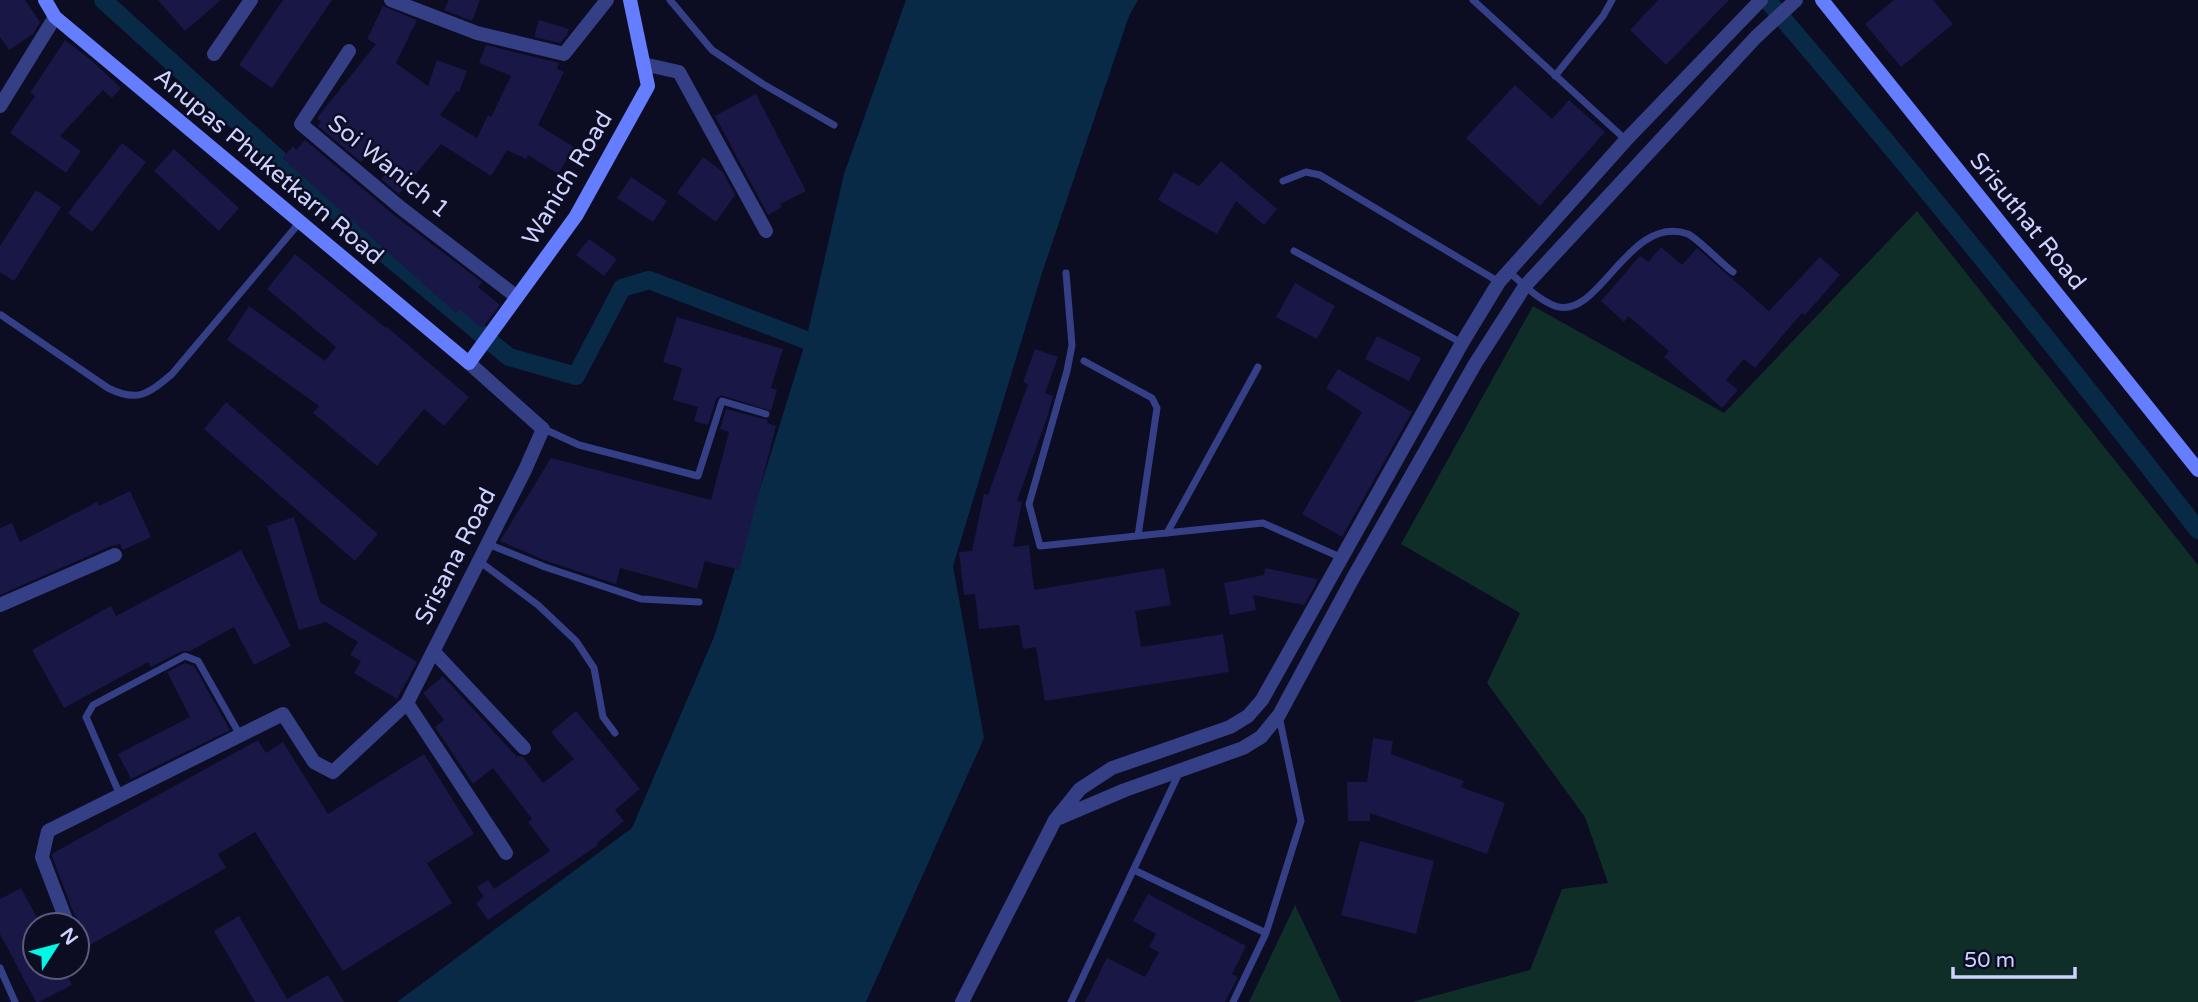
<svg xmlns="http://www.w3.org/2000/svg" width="2198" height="1002" viewBox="0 0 2198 1002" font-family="'Varela Round',sans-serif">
	<rect width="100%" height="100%" fill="#0c0c23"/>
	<path fill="#0f2e27" d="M1917 211 2198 565V1002H1412L1530 970 1562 889 1608 883 1585 817 1487 683 1520 613 1401 544 1533 306 1724 413Z
		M1295 905 1341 1002H1249Z"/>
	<path fill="#082a47" d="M906 0H1138L1129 16 1042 273 953 566 984 738 866 1002H397L632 828 714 637 806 340 844 174Z"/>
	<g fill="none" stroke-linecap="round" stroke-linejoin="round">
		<path stroke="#082a47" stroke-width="18" d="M103 0 368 240 509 357 576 376 622 288 649 280 806 340
			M1767 0C1915 173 2058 350 2198 530"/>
	</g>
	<path fill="#181746" d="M0 0H25L40 22 33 34 9 50 0 37Z
		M158 0H221L185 31Z
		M283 0H332L272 88 239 65Z
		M449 0H480L472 21 444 10Z
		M1658 0H1729L1666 65 1630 30Z
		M1894 0H1933L1953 24 1901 67 1865 24Z
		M383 6 417 20 396 63 428 86 437 60 467 71 459 92 457 91 440 115 477 138 488 115 491 117 511 76 479 63 486 45 559 63 557 69 564 72 538 125 574 147 558 174 528 155 526 159 507 150 491 176 441 144 399 194 381 179 391 168 371 151 361 162 318 126 321 122 317 118 376 44 367 39Z
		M539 20 569 29 567 35 560 43 534 37Z
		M65 40 91 60 121 88 112 98 103 90 60 136 81 151 66 173 10 133 35 96 30 93Z
		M1515 85 1552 119 1569 100 1605 132 1540 206 1466 138Z
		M756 94 806 191 780 204 782 207 768 215 715 116Z
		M305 140 395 216 482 282 478 287 500 305 482 328 459 309 456 313 282 158 293 146 296 150Z
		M122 143 146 162 92 232 68 213Z
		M174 149 239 208 219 231 154 171Z
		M703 157 723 172 735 195 716 222 677 193Z
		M1221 161 1277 209 1264 225 1236 201 1217 234 1158 200 1174 172 1199 186Z
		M631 177 667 201 653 222 617 198Z
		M36 190 61 207 14 281 0 272V246Z
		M589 239 617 259 604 276 576 255Z
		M1661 247 1682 265 1697 248 1769 311 1820 257 1840 275 1805 315 1802 313 1755 368 1744 359 1726 380 1738 390 1722 408 1664 357 1669 351 1628 316 1624 322 1601 301 1640 256 1648 262Z
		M295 254 386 328 387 327 469 397 444 426 424 409 377 466 313 413 319 406 227 340 249 306 325 361 336 347 267 289Z
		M1295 283 1335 306 1317 339 1276 317Z
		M677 317 783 349 771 388 777 390 771 411 721 395 716 399 708 425 694 421 698 407 673 400 682 368 663 362Z
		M1377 336 1421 358 1409 381 1365 359Z
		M1035 349 1058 357 1045 393 1053 396 1047 418 1017 501 1022 502 1013 547 1029 545 1034 590 1164 568 1171 605 1135 611 1141 647 1223 634 1229 672 1045 701 1036 647 1023 649 1019 625 979 629 975 594 964 595 959 552 972 551 984 494 988 495 1028 384 1023 382Z
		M1338 369 1412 412 1342 537 1302 514 1362 412 1326 388Z
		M226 402 378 534 355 561 204 429Z
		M726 409 768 420 767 423 776 426 739 570 705 561 697 589 620 568 616 584 547 561 500 541 551 458 711 500 729 432 720 429Z
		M130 491 151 537 123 550 120 544 111 546 0 595V528L12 523 20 542 97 502 99 506Z
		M294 517 320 602 417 662 397 699 354 673 361 661 350 655 358 642 326 622 299 630 267 526Z
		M241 550 291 646 254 665 234 627 190 651H182L151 667 148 662 64 708 32 650 111 606 116 616Z
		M1265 568 1317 579 1316 584 1304 605 1253 595 1256 610 1230 615 1224 583 1264 575Z
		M185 663 194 666 230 730 131 779 118 754 190 717 167 672Z
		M443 676 516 756 523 757 543 783 574 759 551 732 576 711 640 789 615 810 624 821 597 843 598 845 488 920 476 903 484 897 477 887 488 880 494 889 550 851 528 822 532 819 493 768 473 784 435 727 444 720 423 693Z
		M1373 738 1393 741 1391 754 1464 781 1461 787 1505 803 1487 854 1370 813V821H1348L1347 782H1367Z
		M258 740 266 753 283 742 328 814 424 754 474 834 427 863 452 903 343 971 255 832 218 854 226 868 90 945 72 909 52 856 53 853Z
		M1360 841 1434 861 1416 934 1341 915Z
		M21 888 41 925H35V967H63L72 985 39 1002H36L0 934V899Z
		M1148 894 1246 946 1232 974 1238 977 1225 1002H1085L1107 958 1145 977 1159 952 1149 947 1156 934 1133 921Z
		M239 916 287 999 328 975 344 1002H255L214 931Z"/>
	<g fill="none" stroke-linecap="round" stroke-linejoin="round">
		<path stroke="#343f86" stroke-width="7" d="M670 0 712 50 763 84 834 125
			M1473 0 1626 140
			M1555 76 1603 16 1612 0
			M1283 181 1306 172 1320 175 1499 282
			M1294 251 1462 343
			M1508 271C1522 283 1537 299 1555 306 1599 322 1628 213 1688 234 1697 238 1722 264 1733 272
			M1066 273 1072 345 1067 371 1029 504 1040 546 1263 523 1340 557
			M1 315 108 388C138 403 148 394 172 374L300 222
			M1084 361 1152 398 1157 408 1138 536
			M544 429 579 445 698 476 722 401 766 414
			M1167 533 1258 367
			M488 544 545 567 641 599 699 602
			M479 561 538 605 576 641 594 668 603 717 615 733
			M120 795 86 717 93 705 185 656 198 661 240 735
			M1134 870 1266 933
			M0 968 15 1002
			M1071 1002 1180 771
			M1233 1002 1266 933 1301 821 1279 716"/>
		<path stroke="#343f86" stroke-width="14" d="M391 0 477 33 564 54 607 0
			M349 51 301 124 401 208 517 297
			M214 54 251 0
			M643 64 679 72 766 231
			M0 106 55 17
			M0 605 115 555
			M433 651 524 748
			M407 703 506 853
			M1059 818 1125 790 1243 748 1261 737 1279 715 1353 578 1475 364 1525 286 1756 37 1796 0
			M68 925 42 857 48 831 283 714 314 762 333 772 407 703 525 470 543 429 469 363
			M77 949 78 952
			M962 1002 1055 820 1080 789 1112 768 1230 727 1248 716 1262 700 1462 343 1499 282 1626 140 1761 0"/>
		<path stroke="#657dff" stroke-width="14" d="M45 0 55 17 469 363 576 216 648 86 630 0
			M1822 0 2198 470"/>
	</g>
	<g text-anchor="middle" stroke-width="5" stroke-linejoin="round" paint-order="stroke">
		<g font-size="24" fill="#ced2ff" stroke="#0c0c23">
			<text transform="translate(269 166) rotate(40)" y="8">Anupas Phuketkarn Road</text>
			<text transform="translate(389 166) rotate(39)" y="8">Soi Wanich 1</text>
			<text transform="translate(567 178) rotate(-59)" y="8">Wanich Road</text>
			<text transform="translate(2028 221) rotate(51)" y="8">Srisuthat Road</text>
			<text transform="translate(455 556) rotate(-63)" y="8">Srisana Road</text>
		</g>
	</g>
	<g transform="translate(56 946) rotate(54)"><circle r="33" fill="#0c0c23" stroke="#5a5b7b" stroke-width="2"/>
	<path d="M0-5L12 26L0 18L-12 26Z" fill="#00f9e5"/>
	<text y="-10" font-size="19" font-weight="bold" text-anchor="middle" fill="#ced2ff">N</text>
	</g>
	<path d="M1953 967v10h122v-10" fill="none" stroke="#ced2ff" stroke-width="3.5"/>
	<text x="1964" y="967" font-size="21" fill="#ced2ff" stroke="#0c0c23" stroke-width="5" paint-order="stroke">50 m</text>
</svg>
